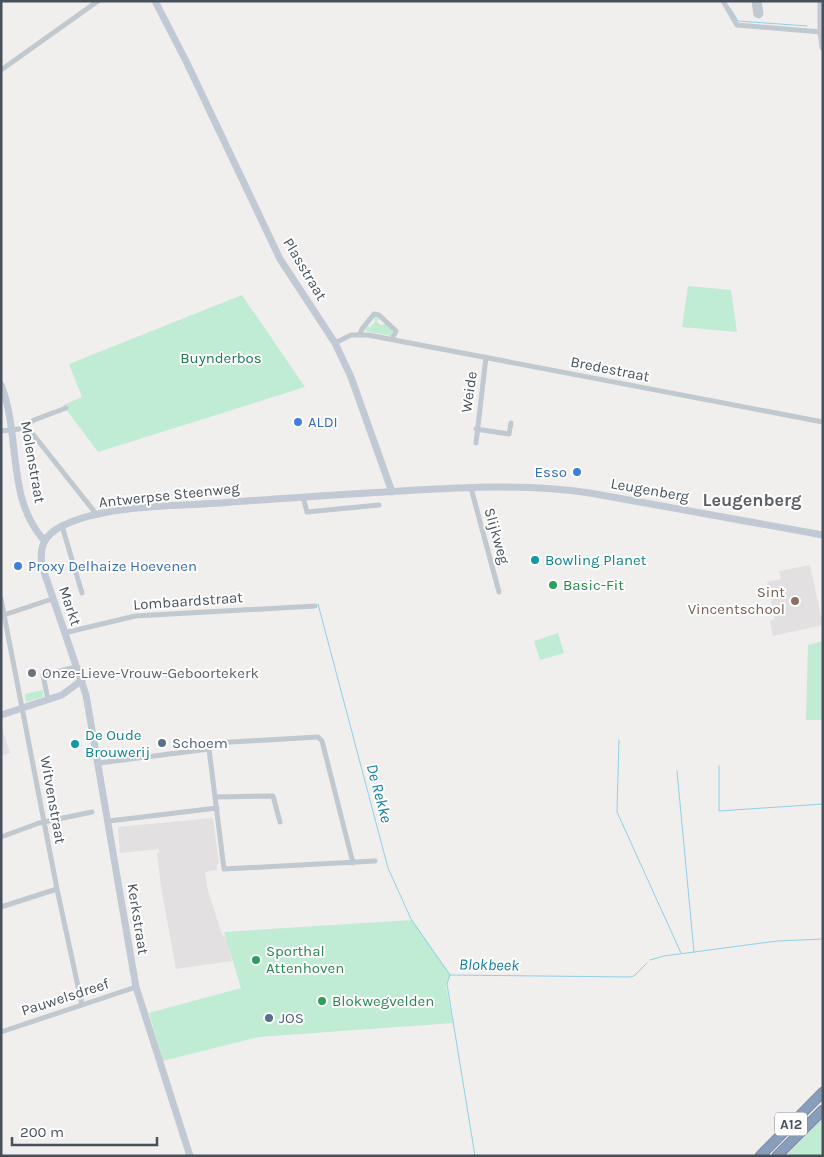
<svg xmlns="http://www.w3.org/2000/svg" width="824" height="1157" viewBox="0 0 824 1157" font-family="Karla,sans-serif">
	<rect width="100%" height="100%" fill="#f1eeee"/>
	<path fill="#e2e0e0" d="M810 565 823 625 773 636 770 621 775 619 767 582 781 579 779 571Z
		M1 725 10 753 1 756Z
		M213 818 219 864 217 865V870L205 872 207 887 222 935 226 937 232 961 176 969 161 887 157 853H159V849L120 853 118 827Z"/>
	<path fill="#bfecd3" d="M688 286 731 290 737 332 682 327Z
		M242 295 305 387 98 452 63 405 82 397 69 364Z
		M374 317 380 319 376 321 381 325 386 324 393 330 391 336 365 331 368 325 369 328 375 322Z
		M558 633 564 653 540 660 534 641Z
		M823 641V720H806L808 645Z
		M43 690V697L26 702 25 694Z
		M412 920 450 974 446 986 453 1023 259 1037 163 1061 149 1013 241 988 224 932Z
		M823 1118V1156H786Z"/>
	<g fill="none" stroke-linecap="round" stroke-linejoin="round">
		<path stroke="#8ed0e7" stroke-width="1" d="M730 8 738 21 807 26
			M318 604 388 868 411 919 450 975
			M619 740 617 812 681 953
			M719 766V811L823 804
			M677 771 694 952
			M650 960 664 956 777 941 823 939
			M475 1156 447 984 450 975 630 977 634 976 647 963"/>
		<defs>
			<path id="highway" d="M760 1156 823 1092
				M777 1156 823 1110"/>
		</defs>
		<use href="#highway" stroke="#748aa6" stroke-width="11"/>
		<path stroke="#c0c8d0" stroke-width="5" d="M723 1 737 25 821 32
			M754 1 756 15 759 16 761 14 759 1
			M1 70 98 1
			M360 334 362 329 374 314 379 315 396 331 392 339
			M335 343 351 335H368L823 422
			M25 427 34 420 66 408
			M476 429 509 434 511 423
			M1 431 28 428 97 515
			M476 443 486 357
			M471 488 499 592
			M303 497 307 512 379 505
			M62 526 82 593
			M1 599 57 889 82 1005
			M1 616 52 599
			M64 633 135 616 315 606
			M48 700 43 675 76 667
			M209 749 224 869 375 861
			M99 763 209 749 214 743 318 737 322 741 353 863
			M215 797 273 796 280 822
			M109 821 217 808
			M1 837 39 823 92 812
			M1 907 57 889
			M1 1032 136 987"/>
		<path stroke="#c0c9d4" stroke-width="7" d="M155 1 187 63 280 259 335 343 351 377 392 492
			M821 1V32L823 47
			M1 385C21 434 6 499 44 540
			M1 715 62 695 82 680
			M190 1156 136 987 86 695 42 566C39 547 44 535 62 526 103 505 175 506 221 503 270 499 319 496 368 493 443 489 516 482 590 493L823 535"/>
		<use href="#highway" stroke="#899ebb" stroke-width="9"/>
	</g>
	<g fill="#3f7fe0" stroke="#fff" stroke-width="2">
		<circle cx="298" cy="422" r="5"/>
		<circle cx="577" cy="472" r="5"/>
		<circle cx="18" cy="566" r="5"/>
	</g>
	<g fill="#0f9aa8" stroke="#fff" stroke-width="2">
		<circle cx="535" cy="560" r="5"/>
		<circle cx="75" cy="744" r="5"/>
	</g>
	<g fill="#2e9e5b" stroke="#fff" stroke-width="2">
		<circle cx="553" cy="585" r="5"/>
		<circle cx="256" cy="960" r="5"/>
		<circle cx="322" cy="1001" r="5"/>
	</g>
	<circle fill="#8d6e63" stroke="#fff" stroke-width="2" cx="795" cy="601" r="5"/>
	<circle fill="#6b7280" stroke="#fff" stroke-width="2" cx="32" cy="673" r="5"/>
	<g fill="#5c6f8a" stroke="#fff" stroke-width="2">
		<circle cx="162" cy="743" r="5"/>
		<circle cx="269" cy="1018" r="5"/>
	</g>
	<g text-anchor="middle" stroke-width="4" stroke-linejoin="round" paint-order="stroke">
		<rect fill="#fff" stroke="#7e858c" stroke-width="1" x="775" y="1112.5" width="32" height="23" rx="4"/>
		<g font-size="14" font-weight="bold" fill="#47515b">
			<text x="791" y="1129">A12</text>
		</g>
		<g font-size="15" fill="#47515b" stroke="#fff">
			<text transform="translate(305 269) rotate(59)" y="5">Plasstraat</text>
			<text transform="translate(610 369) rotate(11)" y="5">Bredestraat</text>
			<text transform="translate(469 392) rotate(-82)" y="5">Weide</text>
			<text transform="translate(33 462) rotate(80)" y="5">Molenstraat</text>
			<text transform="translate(650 490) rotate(10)" y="5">Leugenberg</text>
			<text transform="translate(169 495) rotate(-6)" y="5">Antwerpse Steenweg</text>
			<text transform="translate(497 536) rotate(74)" y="5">Slijkweg</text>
			<text transform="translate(188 601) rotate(-4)" y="5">Lombaardstraat</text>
			<text transform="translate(70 606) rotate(71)" y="5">Markt</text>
			<text transform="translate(53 800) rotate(80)" y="5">Witvenstraat</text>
			<text transform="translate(138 919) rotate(81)" y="5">Kerkstraat</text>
			<text transform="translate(65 997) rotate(-18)" y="5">Pauwelsdreef</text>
		</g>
		<g font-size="15" fill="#1c784f" stroke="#fff">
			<text x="221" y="363">Buynderbos</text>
		</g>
		<g font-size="15" fill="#366cbe" stroke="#fff" text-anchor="start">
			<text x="308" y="427">ALDI</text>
			<text x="567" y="477" text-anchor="end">Esso</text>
			<text x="28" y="571">Proxy Delhaize Hoevenen</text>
		</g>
		<g font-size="15" fill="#0d838f" stroke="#fff" text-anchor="start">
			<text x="545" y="565">Bowling Planet</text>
			<text x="85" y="740">De Oude<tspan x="85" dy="17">Brouwerij</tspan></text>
		</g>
		<g font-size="15" fill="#27864d" stroke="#fff" text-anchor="start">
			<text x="563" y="590">Basic-Fit</text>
			<text x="266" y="956">Sporthal<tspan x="266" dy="17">Attenhoven</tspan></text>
			<text x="332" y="1006">Blokwegvelden</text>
		</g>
		<g font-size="15" fill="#785e54" stroke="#fff" text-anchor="end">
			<text x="785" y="597">Sint<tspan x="785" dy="17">Vincentschool</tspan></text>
		</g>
		<g font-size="15" fill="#5b616d" stroke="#fff" text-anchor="start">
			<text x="42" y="678">Onze-Lieve-Vrouw-Geboortekerk</text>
		</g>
		<g font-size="15" fill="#4e5e75" stroke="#fff" text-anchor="start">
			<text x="172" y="748">Schoem</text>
			<text x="279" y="1023">JOS</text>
		</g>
		<g font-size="16" font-style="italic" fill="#147da1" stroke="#fff">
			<text transform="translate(380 793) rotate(75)" y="6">De Rekke</text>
			<text transform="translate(489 964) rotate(1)" y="6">Blokbeek</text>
		</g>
		<g font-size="18" font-weight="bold" fill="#5b5e63" stroke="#fff">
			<text x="752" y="506">Leugenberg</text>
		</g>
	</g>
	<rect width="824" height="1157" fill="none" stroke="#47515b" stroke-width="5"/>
	<path d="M12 1137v8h145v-8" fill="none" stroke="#47515b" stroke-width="2.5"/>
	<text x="20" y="1137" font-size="15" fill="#47515b" stroke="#ffffff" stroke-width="4" paint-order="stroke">200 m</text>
</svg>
